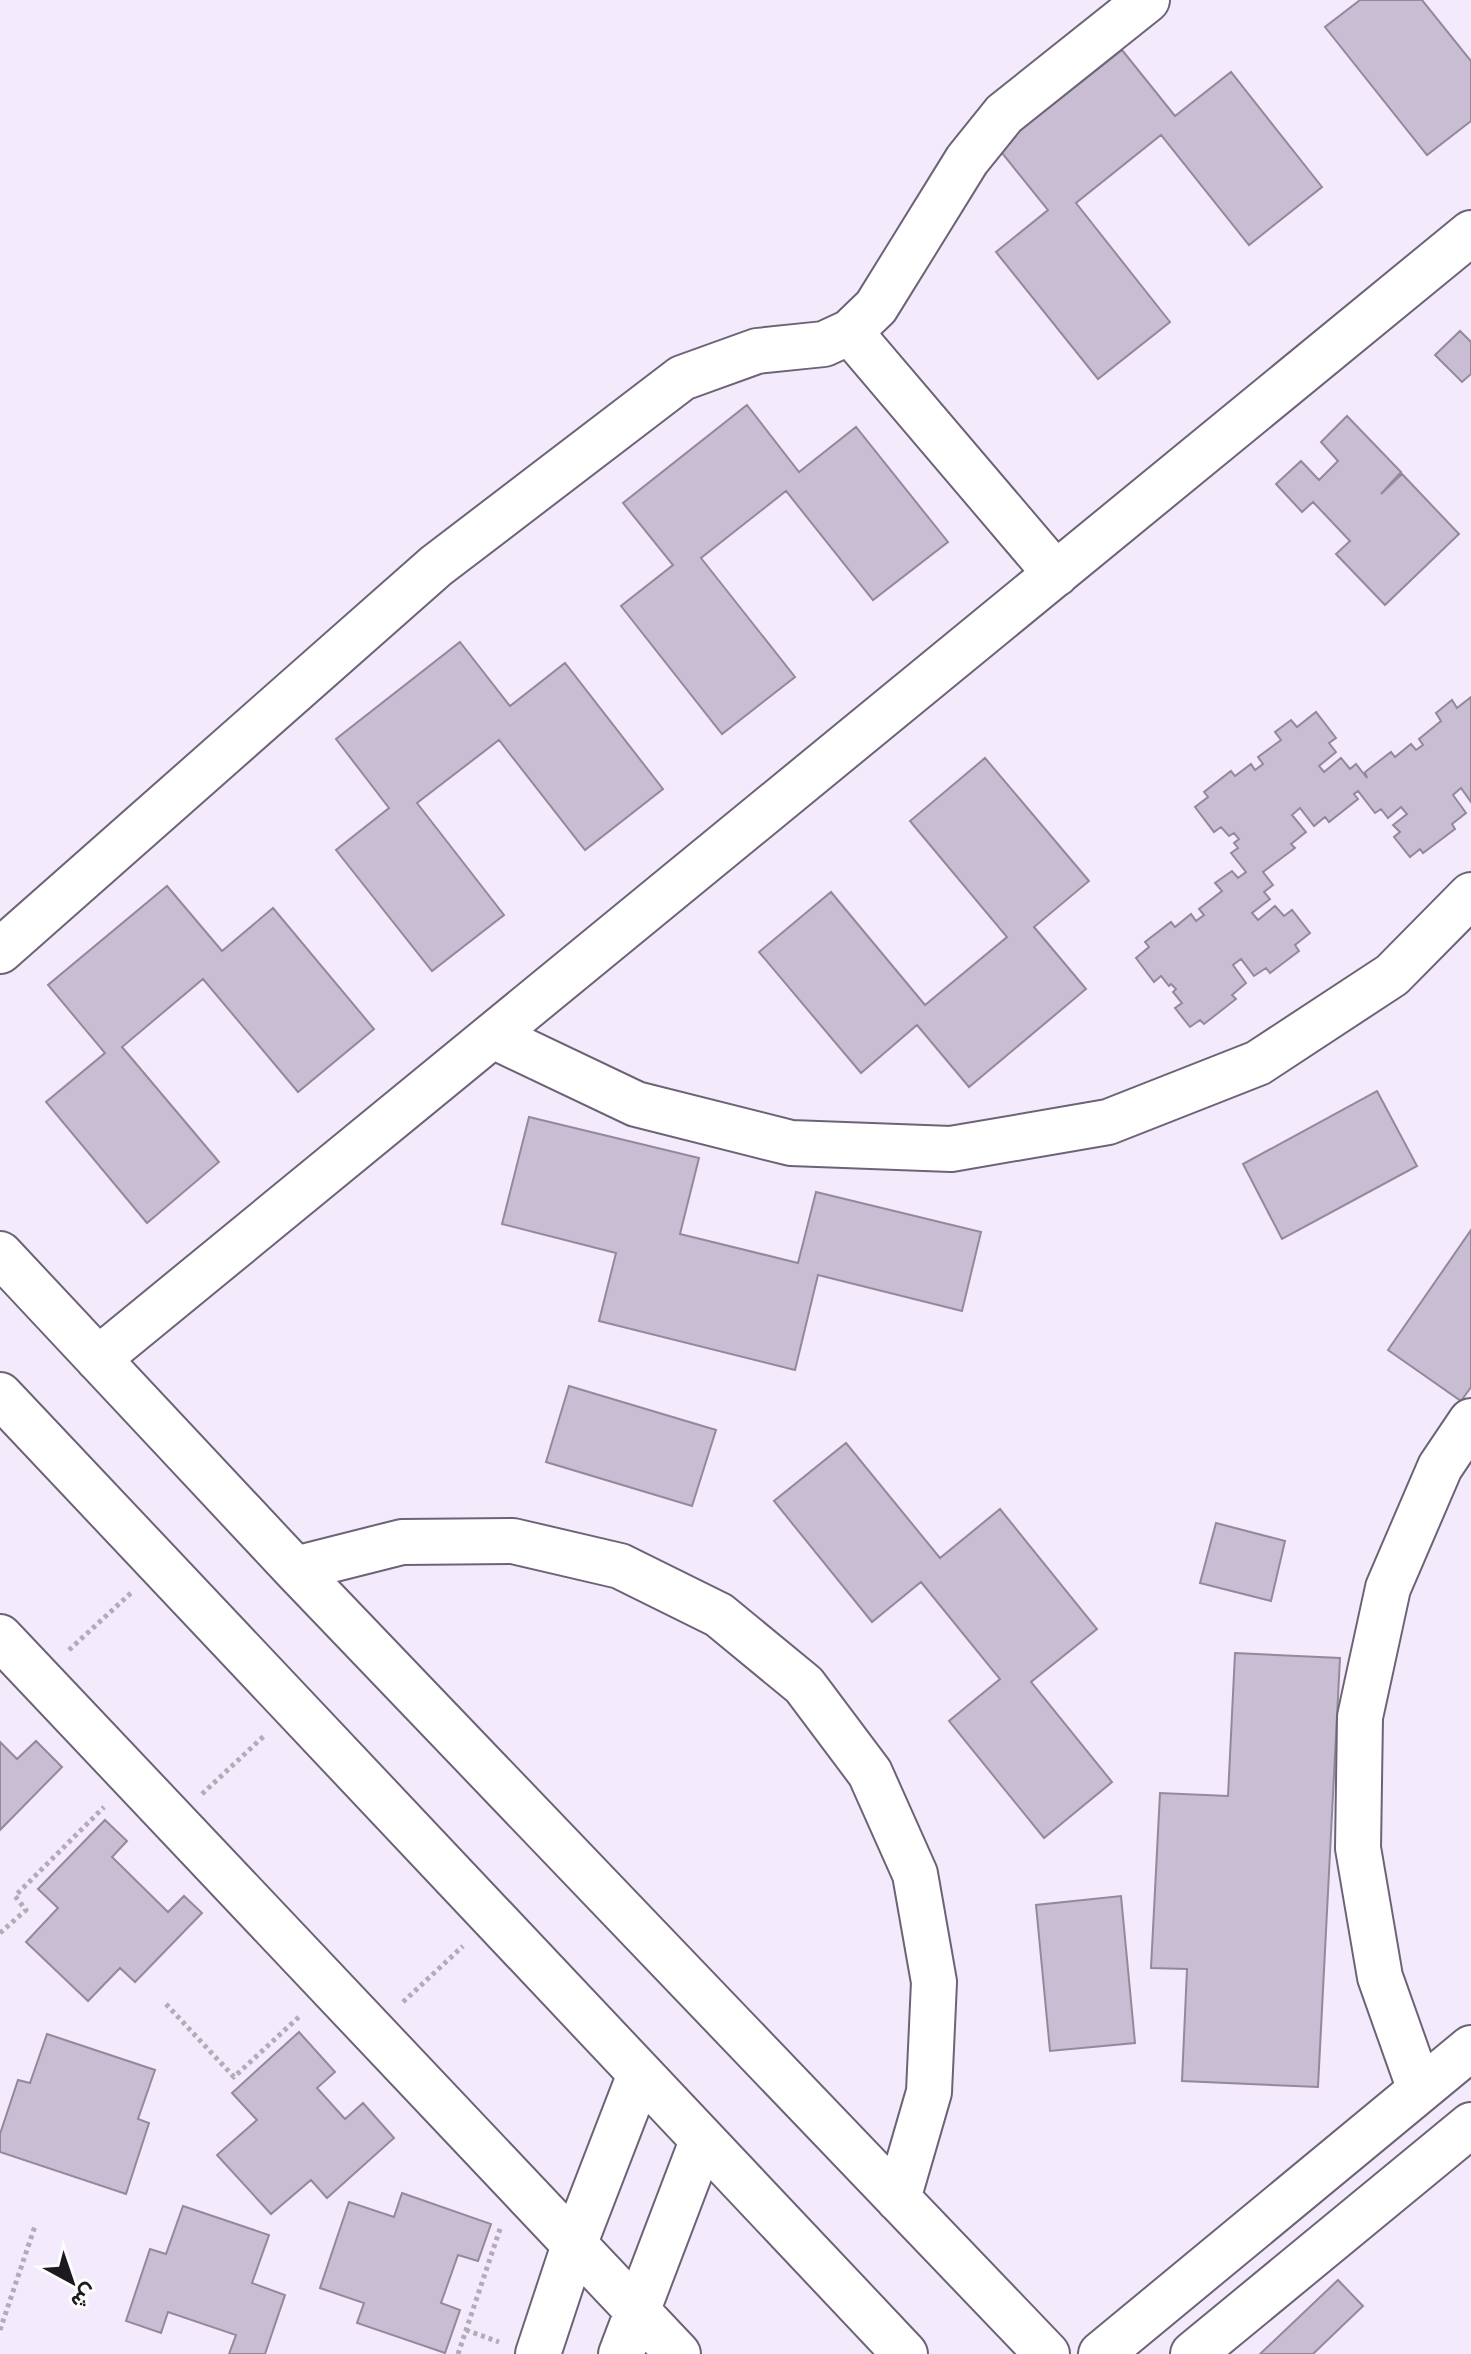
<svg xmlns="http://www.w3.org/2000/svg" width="1471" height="2354" viewBox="0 0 1471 2354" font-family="Roboto,Vazirmatn,sans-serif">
	<rect width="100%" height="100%" fill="#f3eafc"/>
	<path fill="#c8bdd3" stroke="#93899d" stroke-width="2" d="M1360 0H1422L1471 61V121L1427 155 1325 27Z
		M1122 50 1175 116 1231 72 1322 187 1249 245 1161 135 1076 203 1170 322 1098 379 996 252 1048 210 998 148Z
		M1460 331 1471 342V374L1462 382 1435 355Z
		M747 405 799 472 856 427 948 542 873 600 786 491 701 558 795 677 722 734 621 606 673 565 623 503Z
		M1347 416 1401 472 1381 494 1402 474 1459 534 1385 605 1336 554 1350 541 1313 502 1302 512 1276 484 1301 461 1319 480 1338 461 1321 442Z
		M460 642 510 706 565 663 663 789 585 850 499 740 417 803 504 915 432 971 336 850 389 808 336 739Z
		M1471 697V802L1461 788 1453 795 1466 813 1452 824 1455 829 1423 853 1420 849 1410 857 1394 837 1400 832 1393 825 1407 814 1401 807 1388 818 1381 809 1375 813 1358 791 1354 794 1358 799 1329 822 1325 817 1314 826 1300 808 1292 815 1306 832 1291 844 1295 848 1263 872 1273 885 1264 892 1270 899 1252 913 1258 920 1275 906 1284 916 1292 910 1310 933 1295 945 1299 951 1270 973 1266 968 1254 976 1241 959 1233 965 1246 983 1232 995 1236 999 1204 1024 1200 1020 1190 1027 1175 1008 1182 1003 1173 992 1176 989 1171 984 1169 986 1161 976 1154 982 1136 958 1149 947 1145 942 1171 922 1175 927 1191 914 1196 921 1204 915 1199 909 1222 891 1215 883 1232 871 1238 878 1246 872 1231 853 1238 848 1234 843 1239 839 1234 833 1229 836 1221 827 1214 832 1195 807 1208 797 1204 792 1231 771 1235 776 1251 764 1255 770 1263 764 1258 757 1281 740 1275 732 1291 720 1297 727 1316 712 1336 738 1329 743 1336 752 1319 766 1324 772 1341 758 1350 769 1356 764 1367 778 1365 772 1391 752 1395 757 1411 744 1416 750 1423 745 1419 739 1441 721 1436 713 1452 700 1457 708Z
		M985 758 1089 881 1034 927 1086 989 969 1087 917 1025 861 1073 759 952 831 892 925 1005 1007 937 910 821Z
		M167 886 222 951 273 908 374 1029 298 1092 203 979 122 1047 219 1162 147 1223 46 1102 105 1053 48 985Z
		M1377 1091 1417 1166 1282 1239 1243 1164Z
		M529 1117 699 1158 680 1234 798 1263 816 1192 981 1232 962 1311 818 1275 795 1370 599 1321 616 1253 502 1224Z
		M1471 1230V1387L1461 1401 1388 1350Z
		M569 1386 716 1430 692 1506 546 1462Z
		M846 1443 940 1558 1000 1509 1097 1629 1031 1682 1112 1782 1044 1838 949 1721 1000 1679 921 1582 872 1622 774 1501Z
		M1216 1523 1285 1541 1271 1601 1200 1583Z
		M1235 1653 1340 1658 1318 2087 1182 2081 1187 1969 1151 1968 1160 1793 1228 1796Z
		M36 1741 62 1767 0 1830V1742L17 1759Z
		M105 1820 127 1841 112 1857 168 1912 184 1896 202 1913 135 1982 120 1968 88 2001 26 1942 58 1908 38 1889Z
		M1121 1896 1135 2043 1050 2051 1036 1905Z
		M299 2032 335 2072 317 2088 345 2119 363 2103 394 2138 327 2198 311 2180 271 2214 217 2155 257 2120 232 2093Z
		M47 2034 155 2070 138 2119 149 2123 126 2194 0 2152V2134L18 2080 30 2083Z
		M402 2193 491 2224 478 2261 458 2255 441 2303 460 2310 445 2353 357 2323 364 2303 320 2288 349 2202 394 2217Z
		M183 2206 269 2235 252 2283 285 2295 265 2354H229L236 2335 168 2312 161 2333 126 2321 150 2249 166 2254Z
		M1338 2280 1363 2306 1313 2354H1260Z"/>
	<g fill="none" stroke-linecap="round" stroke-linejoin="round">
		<defs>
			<path id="minor" d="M850 332 1056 574
				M0 951 436 566 682 378 757 351 824 344 850 332 876 307 967 160 1004 114 1147 0
				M493 1036 636 1104 791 1143 951 1149 1108 1122 1258 1063 1392 975 1471 895
				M0 1254 295 1569 1047 2354
				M98 1359 1471 233
				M0 1395 905 2354
				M295 1569 402 1542 513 1541 620 1566 719 1615 804 1685 870 1773 915 1874 934 1982 929 2092 898 2199
				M0 1637 678 2354
				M1420 2090 1380 1977 1358 1848 1360 1717 1388 1588 1440 1467 1471 1421
				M538 2354 574 2245 640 2074
				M621 2354 702 2141
				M1101 2354 1471 2048
				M1193 2354 1471 2125"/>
		</defs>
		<use href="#minor" stroke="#6d6376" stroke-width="48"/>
		<path stroke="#b3abba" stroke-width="5" stroke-dasharray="4 4" stroke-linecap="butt" d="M69 1650 132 1592
			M202 1794 265 1735
			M0 1933 26 1910 15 1896 104 1807
			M403 2002 463 1946
			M166 2004 234 2077 301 2015
			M0 2330 35 2226
			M466 2330 499 2342
			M458 2354 501 2226"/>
		<use href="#minor" stroke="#fff" stroke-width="44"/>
	</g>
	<g transform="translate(72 2282) rotate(140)" stroke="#fcfcfc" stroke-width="6" paint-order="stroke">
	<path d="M0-6L14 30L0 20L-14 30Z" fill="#1d1921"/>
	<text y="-12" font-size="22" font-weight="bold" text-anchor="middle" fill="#1d1921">ش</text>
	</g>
</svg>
